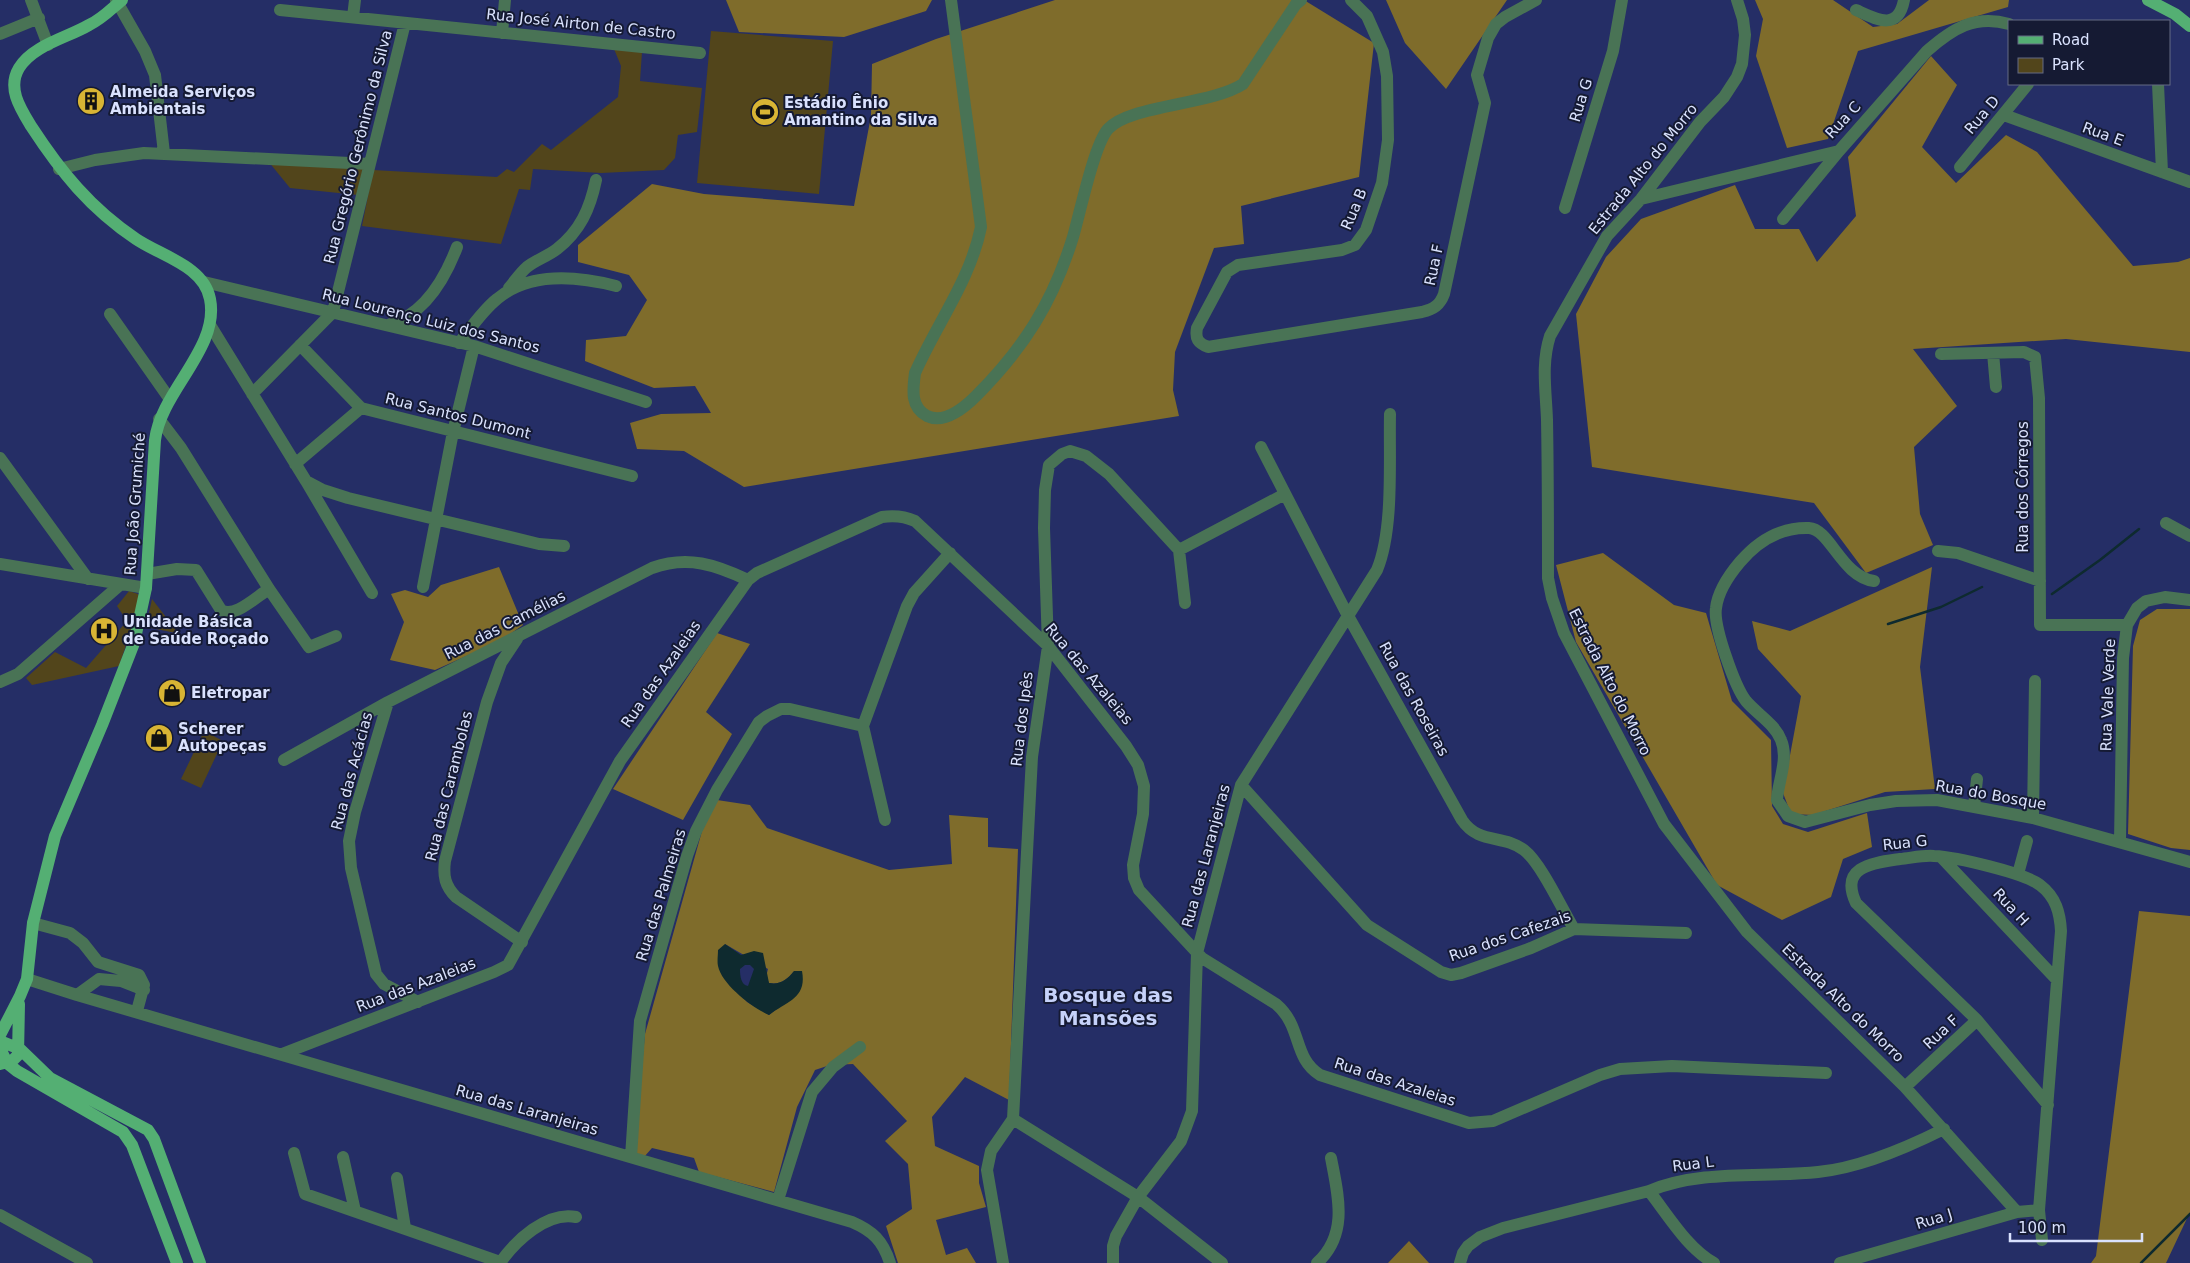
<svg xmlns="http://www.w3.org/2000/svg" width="2190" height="1263" viewBox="0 0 2190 1263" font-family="'DejaVu Sans',sans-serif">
	<rect width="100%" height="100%" fill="#252e66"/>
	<path fill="#52451b" d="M711 31 833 41 819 194 697 183Z
		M614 49 642 52 640 81 702 88 697 132 678 135 675 158 664 170 601 173 533 169 530 190 519 189 501 244 362 226 373 170 497 177 507 169 514 172 542 144 551 150 618 97 621 66Z
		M268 161 366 167 358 195 290 188Z
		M129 591 138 594 141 600 119 666 32 685 26 678 55 652 86 668 127 621 117 606Z
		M152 599 176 630V633L146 627Z
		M204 731 223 741 201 788 181 779Z"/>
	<path fill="#7f6c2b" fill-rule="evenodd" d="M726 0H932L926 11 844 37 739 32Z
		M1055 0H1304L1374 43 1359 177 1241 206 1244 244 1214 248 1175 352 1173 390 1179 416 744 487 684 451 637 449 630 423 661 414 711 413 695 386 654 388 585 361 586 340 626 336 647 300 629 275 578 262V245L652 184 704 194 854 206 871 116 872 64 936 39Z
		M1386 0H1507L1446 89 1405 43Z
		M1755 0H1833L1873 27 1897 24 1929 0H2009L2008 7 1858 51 1828 139 1787 148 1756 56 1763 19Z
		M1931 56 1957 85 1922 147 1956 183 2006 135 2037 152 2133 266 2178 262 2190 258V352L2066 339 1913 349 1957 406 1914 447 1920 514 1933 545 1866 573 1814 503 1592 467 1576 314 1606 257 1641 219 1735 185 1755 229H1799L1817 262 1856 216 1848 157Z
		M1603 553 1674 605 1706 613 1732 701 1771 740 1772 806 1783 824 1808 832 1867 813 1872 847 1843 859 1831 897 1782 920 1717 885 1576 642 1556 565Z
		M499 567 523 625 500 641 435 670 390 660 404 622 391 594 405 590 428 597 441 585Z
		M1932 567 1920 667 1935 789 1885 792 1813 815 1791 814 1783 793 1801 696 1758 649 1752 621 1790 631Z
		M2157 609H2190V850L2171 848 2128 834 2133 646 2140 620Z
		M717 633 750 644 706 712 732 734 683 820 613 789Z
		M717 800 750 805 767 828 889 870 952 864 949 815 988 818V847L1018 849 1009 1100 965 1077 932 1117 935 1146 979 1166V1183L986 1207 936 1220 946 1255 967 1248 976 1263H898L886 1226 912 1209 908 1164 885 1141 907 1121 853 1064 830 1065 815 1070 797 1107 774 1192 699 1172 694 1158 652 1148 644 1157 634 1153 645 1034 702 831ZM725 944 768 969 766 977 769 983C780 985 787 980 794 971L778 1008 769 1015 747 1002 734 988Z
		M2139 911 2190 916V1212L2166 1263H2091L2096 1256Z
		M1409 1241 1429 1263H1388Z"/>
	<path fill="#0e2a2f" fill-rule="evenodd" d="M725 944 741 955 754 951 763 953 769 983C780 985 787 980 794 971H802C807 998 788 1001 769 1015 753 1008 722 985 718 966 717 962 718 955 718 950ZM745 965H750L754 969 748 986C741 985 740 976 740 969Z"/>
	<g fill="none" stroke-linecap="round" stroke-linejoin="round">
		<path stroke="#0e2a2f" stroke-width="2.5" d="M2052 594 2100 560 2139 529
			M1888 624 1941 607 1982 587
			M2141 1263 2190 1214"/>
		<path stroke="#497355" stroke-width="12" d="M31 0 48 45
			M116 0 145 51 155 75 164 153
			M951 0 981 227C970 281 937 323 915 373 913 389 910 407 927 416 944 424 964 408 976 396 1024 348 1053 302 1073 237 1080 213 1094 145 1108 129 1129 105 1211 105 1243 84L1296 4 1301 0
			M1351 0 1367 16 1383 52 1387 76 1388 140 1382 183 1366 230 1355 245 1342 250 1238 265 1227 272 1197 328C1195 339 1198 343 1208 347L1422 312C1434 309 1440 305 1444 294L1485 103 1477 75 1488 38 1496 24 1505 17 1536 0
			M1737 0 1743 19 1745 35 1742 64 1737 77 1724 97 1700 122 1641 199 1607 236 1550 336C1541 364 1546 391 1547 420 1548 473 1548 526 1548 578L1552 598 1564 633 1664 824 1747 932 1905 1087 2017 1212
			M280 10 700 53
			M1856 10C1876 19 1898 32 1904 0
			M353 17 355 0
			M502 33 505 0
			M0 34 39 18
			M2158 84 2162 172
			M2004 115 2190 182
			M1960 167 2028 84
			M59 169 95 160 144 153 370 164
			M1641 199 1839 151 1927 51C1952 29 1975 14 2009 24
			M1565 208 1613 51 1622 0
			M1783 219 1839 151
			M204 282 474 346 646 402
			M509 288C515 281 520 273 527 267 536 260 548 256 557 249 580 231 590 209 596 180
			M110 314 169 398
			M210 325 306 481 323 490 348 498 539 544 564 546
			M388 325C424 315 444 281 457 247
			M459 343C471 328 482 311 497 299 530 271 577 276 616 286
			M300 345 361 408 632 476
			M1993 353 1996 387
			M1941 354 2024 352 2035 357 2039 398 2040 625H2127
			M252 394 333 312 405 23
			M159 419 181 448 269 589 309 647 336 636
			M1261 447 1347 614 1462 820C1479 845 1503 834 1524 850 1541 863 1562 909 1574 929
			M0 458 88 579
			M295 464 361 408
			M306 481 372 593
			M2166 523 2190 536
			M1179 550 1185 603
			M1938 551 1958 553 2040 581
			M0 564 146 588
			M147 574 177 569 196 570 221 610C234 619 257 596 269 589
			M1874 581C1842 577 1830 529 1809 528 1780 527 1758 541 1740 562 1729 575 1718 591 1716 608 1713 626 1735 687 1746 701 1757 714 1775 724 1781 740 1789 759 1778 781 1777 800L1788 816 1805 822 1870 805 1896 801 1937 800 2033 818 2190 862
			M423 587 453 432 474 346
			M517 639 501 663 487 702 445 861C443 876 445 886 456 897L522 942
			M0 682 18 674 121 584
			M388 702 355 812 349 841 351 868 376 974 384 984 418 1002
			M863 726 885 820
			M284 760 388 702 652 568C688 555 716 565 748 580
			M1241 785 1367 925 1441 972 1451 975 1461 973 1531 948 1574 929 1686 933
			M1974 807 1977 779
			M2033 818 2035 681
			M2120 841 2123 658 2127 625 2137 608 2146 601 2165 597 2190 600
			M1941 857 2057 980
			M2018 874 2027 841
			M33 923 70 933 83 943 98 962 139 975 144 985 137 1011
			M27 979 77 995 99 979 121 981 144 990
			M77 995 852 1222C873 1231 883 1241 890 1263
			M282 1054 494 972 508 965 620 761 748 580 757 573 882 517C895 515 904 516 915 521L1048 646 1126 746 1138 765 1144 786 1143 814 1133 865 1134 878 1139 890 1202 958 1276 1004C1303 1027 1292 1057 1320 1075L1469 1123 1493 1121 1600 1075 1620 1069 1672 1066 1826 1073
			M1905 1087 1977 1020
			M1013 1119 1138 1197 1222 1263
			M294 1153 305 1194 500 1262
			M343 1157 355 1211
			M631 1157 640 1021 687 856 696 831 717 790 759 722 767 716 781 709H790L863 726 907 606 914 593 950 553
			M397 1178 405 1228
			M1649 1191C1668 1215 1687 1248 1714 1263
			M778 1200 812 1092 833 1067 860 1047
			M0 1215 87 1263
			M2042 1240 2039 1210 2061 931C2060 913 2056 897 2040 885 2025 873 1956 857 1934 856 1923 855 1911 858 1900 859 1873 863 1839 866 1856 903L1977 1020 2048 1105
			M500 1263C515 1241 547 1211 576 1217
			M1003 1263 987 1170 991 1151 1013 1119 1032 757 1048 646 1044 528 1045 490 1049 465 1062 454 1070 451 1086 456 1109 474 1179 550 1285 494
			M1113 1263V1246L1116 1236 1138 1197 1181 1141 1192 1111 1197 953 1241 785 1377 570C1394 529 1389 460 1390 414
			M1317 1263C1349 1234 1338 1195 1331 1158
			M1460 1263 1463 1253 1468 1246 1480 1237 1503 1228 1649 1191C1702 1169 1762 1178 1818 1172 1860 1168 1906 1148 1944 1129
			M1840 1263 2017 1212 2039 1210"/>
		<path stroke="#54af73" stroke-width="12" d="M2148 0 2175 14 2190 26
			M0 1035 20 996 27 979 33 923 55 836 102 725 134 643 146 588 155 440C161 391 220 348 210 299 204 266 161 256 136 239 90 208 61 172 31 126 20 108 7 88 19 68 33 45 67 38 89 25 102 19 111 9 122 0
			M0 1041 20 1049 50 1078 148 1130 154 1139 200 1263
			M0 1048 7 1063 17 1071 123 1132 132 1145 177 1263
			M0 1064 12 1061 18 1055 19 1004"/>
	</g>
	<defs>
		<symbol id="building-disc" viewBox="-11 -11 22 22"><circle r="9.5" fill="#d8b434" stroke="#151a33"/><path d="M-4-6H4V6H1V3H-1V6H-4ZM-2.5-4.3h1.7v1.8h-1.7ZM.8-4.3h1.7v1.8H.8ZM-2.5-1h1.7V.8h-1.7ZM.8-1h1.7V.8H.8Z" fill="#111"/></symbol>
		<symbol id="stadium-disc" viewBox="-11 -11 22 22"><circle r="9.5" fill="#d8b434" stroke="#151a33"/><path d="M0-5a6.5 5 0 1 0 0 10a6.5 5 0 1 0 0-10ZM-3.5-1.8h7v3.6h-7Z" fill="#111"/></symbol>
		<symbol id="hospital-disc" viewBox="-11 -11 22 22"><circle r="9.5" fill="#d8b434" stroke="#151a33"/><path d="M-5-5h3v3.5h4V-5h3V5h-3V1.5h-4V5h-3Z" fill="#111"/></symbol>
		<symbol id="shop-disc" viewBox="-11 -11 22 22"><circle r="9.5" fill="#d8b434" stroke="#151a33"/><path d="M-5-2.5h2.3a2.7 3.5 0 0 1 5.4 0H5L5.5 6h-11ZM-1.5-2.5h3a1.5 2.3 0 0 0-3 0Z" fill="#111"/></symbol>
	</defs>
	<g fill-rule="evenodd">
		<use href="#building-disc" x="75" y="85" width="32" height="32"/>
		<use href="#stadium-disc" x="749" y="96" width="32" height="32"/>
		<use href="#hospital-disc" x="88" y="615" width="32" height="32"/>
		<use href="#shop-disc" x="156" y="677" width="32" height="32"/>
		<use href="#shop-disc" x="143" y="722" width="32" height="32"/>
	</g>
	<g text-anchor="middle" stroke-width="4" stroke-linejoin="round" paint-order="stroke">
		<g font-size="15" fill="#dae2fe" stroke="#151a33">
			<text transform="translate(581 24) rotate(6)" y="5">Rua José Airton de Castro</text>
			<text transform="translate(1581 100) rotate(-73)" y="5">Rua G</text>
			<text transform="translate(1982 115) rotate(-50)" y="5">Rua D</text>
			<text transform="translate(1843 120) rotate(-47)" y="5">Rua C</text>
			<text transform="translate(2103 134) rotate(20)" y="5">Rua E</text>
			<text transform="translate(358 147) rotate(-76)" y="5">Rua Gregório Gerônimo da Silva</text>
			<text transform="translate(1643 169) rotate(-51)" y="5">Estrada Alto do Morro</text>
			<text transform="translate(1354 209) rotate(-67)" y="5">Rua B</text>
			<text transform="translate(1434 265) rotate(-78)" y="5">Rua F</text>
			<text transform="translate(431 321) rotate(14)" y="5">Rua Lourenço Luiz dos Santos</text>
			<text transform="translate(458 416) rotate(14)" y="5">Rua Santos Dumont</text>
			<text transform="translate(2023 487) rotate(-90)" y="5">Rua dos Córregos</text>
			<text transform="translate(135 504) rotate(-86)" y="5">Rua João Grumiché</text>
			<text transform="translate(505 625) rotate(-27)" y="5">Rua das Camélias</text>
			<text transform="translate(661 674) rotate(-55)" y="5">Rua das Azaleias</text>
			<text transform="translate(1089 674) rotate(50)" y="5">Rua das Azaleias</text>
			<text transform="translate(1610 682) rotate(63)" y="5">Estrada Alto do Morro</text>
			<text transform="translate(2108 695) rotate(-88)" y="5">Rua Vale Verde</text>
			<text transform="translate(1414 699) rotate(61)" y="5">Rua das Roseiras</text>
			<text transform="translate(1022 719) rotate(-83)" y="5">Rua dos Ipês</text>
			<text transform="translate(352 771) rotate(-75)" y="5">Rua das Acácias</text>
			<text transform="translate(449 786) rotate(-76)" y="5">Rua das Carambolas</text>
			<text transform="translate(1991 795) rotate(10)" y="5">Rua do Bosque</text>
			<text transform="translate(1905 843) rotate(-6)" y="5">Rua G</text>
			<text transform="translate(1206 856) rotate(-75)" y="5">Rua das Laranjeiras</text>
			<text transform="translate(661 895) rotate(-73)" y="5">Rua das Palmeiras</text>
			<text transform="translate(2011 907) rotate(47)" y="5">Rua H</text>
			<text transform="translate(1510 936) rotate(-19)" y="5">Rua dos Cafezais</text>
			<text transform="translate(416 985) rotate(-21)" y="5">Rua das Azaleias</text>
			<text transform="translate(1843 1003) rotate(44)" y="5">Estrada Alto do Morro</text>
			<text transform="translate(1941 1032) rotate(-43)" y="5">Rua F</text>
			<text transform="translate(1395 1082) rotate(18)" y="5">Rua das Azaleias</text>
			<text transform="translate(527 1110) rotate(16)" y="5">Rua das Laranjeiras</text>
			<text transform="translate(1693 1164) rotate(-7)" y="5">Rua L</text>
			<text transform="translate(1934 1219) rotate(-17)" y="5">Rua J</text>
		</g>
		<g font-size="15" font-weight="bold" fill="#dae2fe" stroke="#151a33" text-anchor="start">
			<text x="110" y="97">Almeida Serviços<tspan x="110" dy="17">Ambientais</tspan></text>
			<text x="784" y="108">Estádio Ênio<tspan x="784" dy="17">Amantino da Silva</tspan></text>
			<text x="123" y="627">Unidade Básica<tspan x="123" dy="17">de Saúde Roçado</tspan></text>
			<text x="191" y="698">Eletropar</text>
			<text x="178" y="734">Scherer<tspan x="178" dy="17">Autopeças</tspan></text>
		</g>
		<g font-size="20" font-weight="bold" fill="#c6d2fa" stroke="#151a33">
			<text x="1108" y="1002">Bosque das<tspan x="1108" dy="23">Mansões</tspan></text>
		</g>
	</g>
	<rect x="2008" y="20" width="162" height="65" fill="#151a33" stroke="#646a84"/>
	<rect x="2018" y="36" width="25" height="8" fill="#54af73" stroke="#646a84"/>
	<text x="2052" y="45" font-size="15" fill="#dae2fe">Road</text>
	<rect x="2018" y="58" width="25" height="15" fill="#52451b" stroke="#646a84"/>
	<text x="2052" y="70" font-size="15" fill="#dae2fe">Park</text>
	<path d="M2010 1233v8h132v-8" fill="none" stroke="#dae2fe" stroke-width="2.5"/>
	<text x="2018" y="1233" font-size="15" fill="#dae2fe" stroke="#151a33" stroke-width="4" paint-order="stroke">100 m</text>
</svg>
